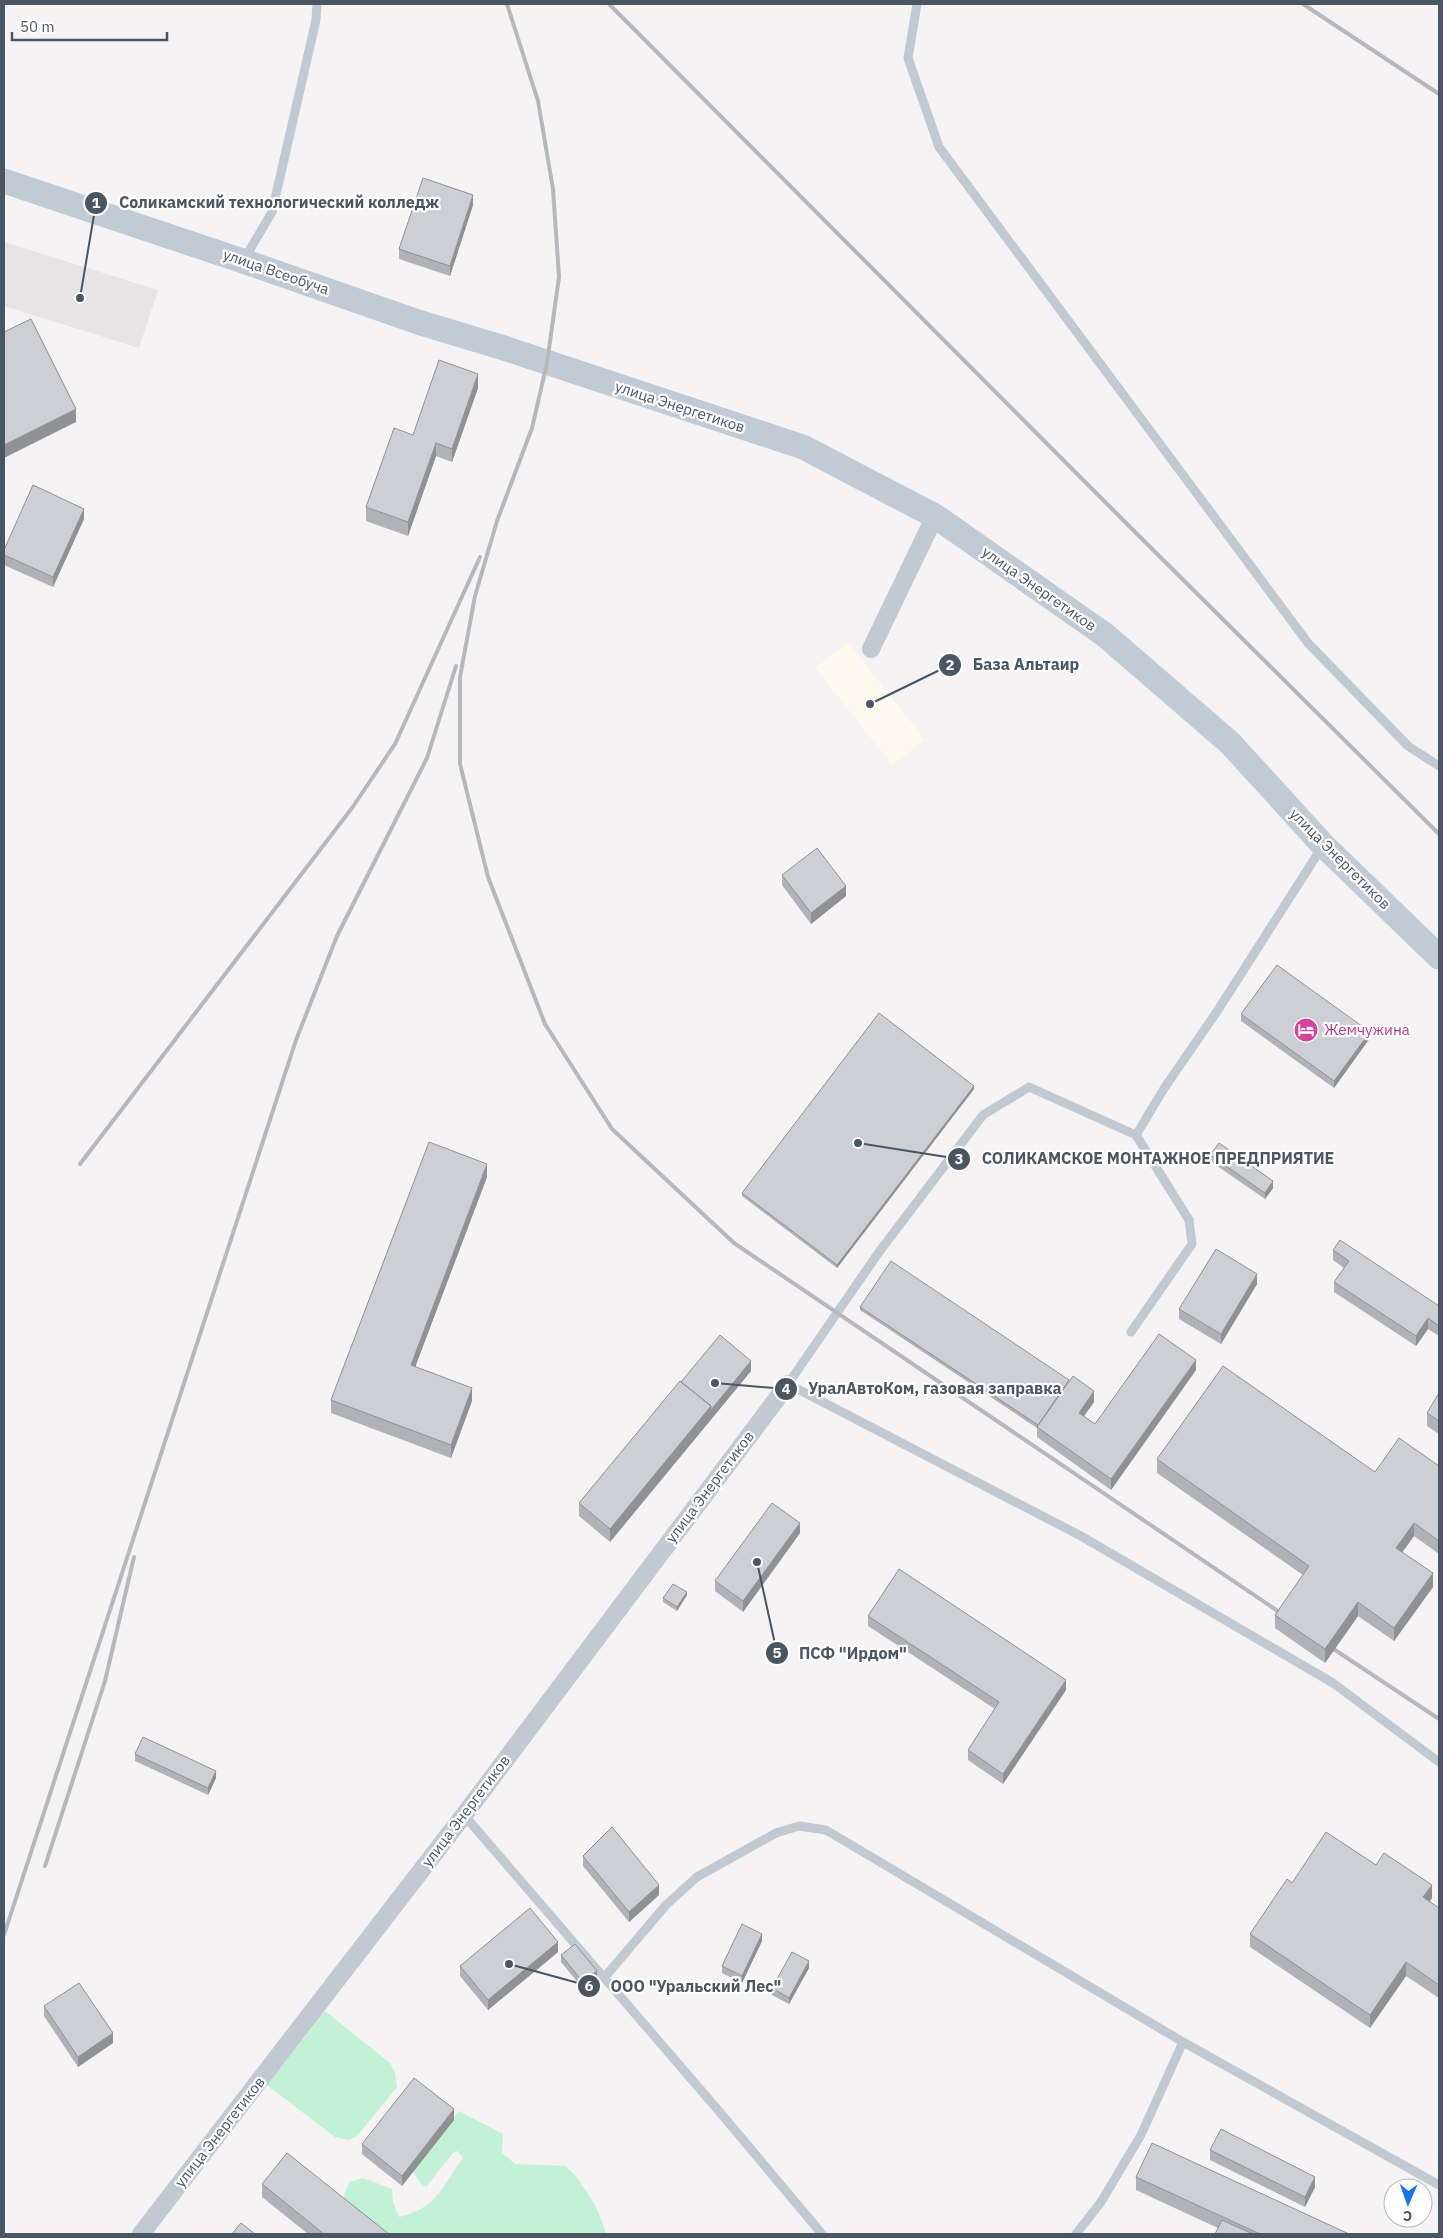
<svg xmlns="http://www.w3.org/2000/svg" width="1443" height="2238" viewBox="0 0 1443 2238" font-family="'IBM Plex Sans',sans-serif">
	<rect width="100%" height="100%" fill="#f5f3f3"/>
	<path fill="#fdf9ef" d="M848 642 925 740 892 765 815 668Z"/>
	<path fill="#e6e4e5" d="M4 242 158 290 139 348 4 306Z"/>
	<path fill="#c3f1d5" d="M325 2011 390 2063 395 2073 397 2087 357 2136 349 2140 335 2137 267 2085Z
		M459 2111 503 2134 502 2153 515 2164 566 2166C585 2186 599 2207 606 2234H372L340 2209 349 2182 363 2178 392 2189 393 2202 399 2217C438 2208 441 2187 463 2158L458 2151 453 2153 426 2187 420 2183 413 2171Z"/>
	<g fill="none" stroke-linecap="round" stroke-linejoin="round">
		<path stroke="#c1cad2" stroke-width="9" d="M917 4 908 58 939 147 1308 643 1408 746 1439 766
			M245 258 272 212 316 20 317 4
			M1136 1135 1029 1087 983 1115 879 1252 788 1384 1081 1536 1333 1683 1439 1762
			M1131 1332 1192 1244 1189 1220 1136 1135 1165 1087 1218 1010 1322 847
			M464 1815 718 2110 822 2234
			M604 1978 666 1905 697 1877 776 1833 799 1826 826 1830 1183 2042 1439 2185
			M1076 2234 1101 2202 1141 2135 1183 2042"/>
		<path stroke="#c1cad2" stroke-width="18" d="M871 649 935 516
			M141 2234 464 1815 788 1384"/>
		<path stroke="#c1cbd6" stroke-width="25" d="M4 181 243 261 418 322 507 349 803 447 935 516 1105 635 1230 743 1323 845 1439 957"/>
		<path stroke="#b5b8bd" stroke-width="4" d="M507 4 538 101 553 189 559 277 547 363 532 428 497 521 475 596 460 677V764L488 877 545 1024 612 1129 734 1243 1288 1618
			M609 4 1129 526 1439 834
			M1303 4 1439 94
			M80 1164 352 808 395 744 480 557
			M1323 1642 1439 1719
			M45 1866 105 1681 134 1557
			M4 1935 296 1040 337 936 427 758 456 666"/>
	</g>
	<path fill="#b0b2b7" d="M473 205 450 276 399 259V249Z
		M478 388 452 462 436 456 408 536 366 521V507L413 435Z
		M84 519 53 587 4 565V550Z
		M782 875 846 896 811 924 782 885Z
		M1241 1014 1370 1038 1334 1088 1241 1021Z
		M974 1089 837 1268 742 1196V1193Z
		M1210 1155 1273 1188 1265 1199 1210 1161Z
		M487 1177 415 1367 472 1401 451 1458 331 1413V1400Z
		M1333 1250 1439 1306V1336L1428 1329 1416 1346 1334 1292V1282L1344 1268 1333 1260Z
		M1257 1284 1221 1344 1179 1319V1309Z
		M860 1307 1094 1402 1084 1416 1095 1424 1196 1370 1111 1490 1037 1437V1428L860 1310Z
		M751 1371 610 1542 579 1516V1503L681 1382Z
		M1439 1393V1434L1427 1426V1413Z
		M1157 1459 1375 1472 1439 1466V1554L1414 1536 1402 1552 1433 1587 1394 1641 1358 1616 1325 1663 1275 1628V1615L1303 1575 1157 1473Z
		M800 1533 743 1612 715 1591V1581Z
		M687 1595 677 1611 663 1602V1598Z
		M868 1616 1066 1690 1003 1784 968 1760V1750L995 1709 868 1626Z
		M135 1754 216 1778 208 1795 135 1761Z
		M583 1856 659 1895 629 1922 583 1866Z
		M1376 1865 1432 1898 1429 1901 1439 1908V1998L1406 1976 1370 2028 1250 1947V1934L1292 1883Z
		M762 1941 742 1983 722 1973V1966Z
		M558 1952 488 2010 460 1976V1966Z
		M561 1955 597 1978 583 1989 561 1962Z
		M809 1968 789 2004 772 1995V1988Z
		M44 2006 113 2043 78 2067 44 2016Z
		M454 2120 402 2186 362 2154V2144Z
		M1210 2150 1315 2187 1305 2207 1210 2160Z
		M1136 2177 1349 2234H1215L1218 2228 1136 2190Z
		M262 2184 389 2234H308L262 2197Z"/>
	<path fill="#909195" d="M473 195V205L450 276V266Z
		M478 374V388L452 462V449Z
		M76 409V422L4 458V445Z
		M436 443V456L408 536V522Z
		M84 509V519L53 587V577Z
		M846 886V896L811 924V913Z
		M1370 1032V1038L1334 1088V1081Z
		M974 1086V1089L837 1268V1265Z
		M487 1164V1177L411 1378V1365Z
		M1273 1181V1188L1265 1199V1193Z
		M1257 1274V1284L1221 1344V1334Z
		M1428 1318V1329L1416 1346V1336Z
		M1196 1360V1370L1111 1490V1479Z
		M751 1361V1371L610 1542V1529L711 1406Z
		M472 1388V1401L451 1458V1445Z
		M1094 1391V1402L1079 1423V1413Z
		M800 1523V1533L743 1612V1601Z
		M1414 1523V1536L1396 1561V1548Z
		M1433 1573V1587L1394 1641V1628Z
		M687 1592V1595L677 1611V1607Z
		M1358 1602V1616L1325 1663V1649Z
		M1066 1680V1690L1003 1784V1774Z
		M216 1771V1778L208 1795V1788Z
		M659 1885V1895L629 1922V1912Z
		M1432 1885V1898L1423 1911V1897Z
		M762 1934V1941L742 1983V1976Z
		M558 1942V1952L488 2010V2000Z
		M809 1961V1968L789 2004V1998Z
		M1406 1962V1976L1370 2028V2015Z
		M597 1971V1978L583 1989V1982Z
		M113 2033V2043L78 2067V2057Z
		M454 2109V2120L402 2186V2176Z
		M1315 2177V2187L1305 2207V2197Z"/>
	<path fill="#cdcfd5" stroke="#909195" d="M423 178 473 195 450 266 399 249Z
		M31 319 76 409 4 445V332Z
		M439 360 478 374 452 449 436 443 408 522 366 507 394 428 413 435Z
		M33 485 84 509 53 577 4 555V550Z
		M817 848 846 886 811 913 782 875Z
		M1277 965 1370 1032 1334 1081 1241 1014Z
		M879 1013 974 1086 837 1265 742 1193Z
		M429 1142 487 1164 411 1365 472 1388 451 1445 331 1400Z
		M1219 1143 1273 1181 1265 1193 1210 1155Z
		M1340 1240 1439 1306V1326L1428 1318 1416 1336 1334 1282 1349 1261 1333 1250Z
		M1216 1249 1257 1274 1221 1334 1179 1309Z
		M891 1261 1069 1380 1038 1425 860 1307Z
		M1159 1334 1196 1360 1111 1479 1037 1427 1073 1376 1094 1391 1079 1413 1095 1424Z
		M720 1335 751 1361 711 1410V1406L681 1382Z
		M1223 1366 1375 1472 1399 1438 1439 1466V1541L1414 1523 1396 1548 1433 1573 1394 1628 1358 1602 1325 1649 1275 1615 1309 1566 1157 1459Z
		M680 1381 711 1406 610 1529 579 1503Z
		M1439 1393V1421L1427 1413Z
		M772 1503 800 1523 743 1601 715 1581Z
		M899 1569 1066 1680 1003 1774 968 1750 999 1702 868 1616Z
		M673 1584 687 1592 677 1607 663 1598Z
		M143 1737 216 1771 208 1788 135 1754Z
		M612 1827 659 1885 629 1912 583 1856Z
		M1326 1832 1376 1865 1384 1853 1432 1885 1423 1897 1439 1908V1985L1406 1962 1370 2015 1250 1934 1287 1879 1292 1883Z
		M530 1908 558 1942 488 2000 460 1966Z
		M742 1924 762 1934 742 1976 722 1966Z
		M575 1944 597 1971 583 1982 561 1955Z
		M792 1952 809 1961 789 1998 772 1988Z
		M79 1983 113 2033 78 2057 44 2006Z
		M414 2078 454 2109 402 2176 362 2144Z
		M1221 2129 1315 2177 1305 2197 1210 2150Z
		M1152 2143 1349 2234H1260L1136 2177Z
		M287 2153 389 2234H324L262 2184Z
		M1222 2220 1253 2234H1215Z
		M241 2223 255 2234H232Z"/>
	<defs>
		<symbol id="hotel-disc" viewBox="-11 -11 22 22"><circle r="9.5" fill="#d1479c" stroke="#fff"/><path d="M-6-4.5h1.5V1H6V5H4.5V3h-9V5H-6ZM-4 0a1.8 1.8 0 1 1 3.6 0ZM.5 0V-2.5h3Q6-2.5 6 0Z" fill="#fff"/></symbol>
	</defs>
	<g fill-rule="evenodd">
		<use href="#hotel-disc" x="1292" y="1016" width="28" height="28"/>
	</g>
	<g text-anchor="middle" stroke-width="4.5" stroke-linejoin="round" paint-order="stroke">
		<g font-size="15" fill="#4a5661" stroke="#fff">
			<text transform="translate(276 272) rotate(19)" y="5">улица Всеобуча</text>
			<text transform="translate(680 407) rotate(18)" y="5">улица Энергетиков</text>
			<text transform="translate(1039 589) rotate(35)" y="5">улица Энергетиков</text>
			<text transform="translate(1340 859) rotate(45)" y="5">улица Энергетиков</text>
			<text transform="translate(710 1487) rotate(-53)" y="5">улица Энергетиков</text>
			<text transform="translate(466 1811) rotate(-53)" y="5">улица Энергетиков</text>
			<text transform="translate(220 2132) rotate(-52)" y="5">улица Энергетиков</text>
		</g>
		<g font-size="15" fill="#b23c85" stroke="#fff" text-anchor="start">
			<text x="1324" y="1035">Жемчужина</text>
		</g>
	</g>
	<path fill="none" stroke="#4a5661" stroke-width="2" d="M80 298L96 203M870 704L950 665M858 1143L959 1159M715 1383L786 1389M757 1562L777 1653M509 1964L589 1986"/>
	<g fill="#4a5661" stroke="#fff" stroke-width="2">
		<circle cx="80" cy="298" r="5"/>
		<circle cx="870" cy="704" r="5"/>
		<circle cx="858" cy="1143" r="5"/>
		<circle cx="715" cy="1383" r="5"/>
		<circle cx="757" cy="1562" r="5"/>
		<circle cx="509" cy="1964" r="5"/>
		<circle cx="96" cy="203" r="12"/>
		<circle cx="950" cy="665" r="12"/>
		<circle cx="959" cy="1159" r="12"/>
		<circle cx="786" cy="1389" r="12"/>
		<circle cx="777" cy="1653" r="12"/>
		<circle cx="589" cy="1986" r="12"/>
	</g>
	<g font-size="15" text-anchor="middle" font-weight="bold" fill="#fff">
		<text x="96" y="208">1</text>
		<text x="950" y="670">2</text>
		<text x="959" y="1164">3</text>
		<text x="786" y="1394">4</text>
		<text x="777" y="1658">5</text>
		<text x="589" y="1991">6</text>
	</g>
	<g font-size="16" text-anchor="middle" font-weight="bold" fill="#4a5661" stroke="#fff" stroke-width="4.5" stroke-linejoin="round" paint-order="stroke">
		<text x="279" y="208">Соликамский технологический колледж</text>
		<text x="1026" y="670">База Альтаир</text>
		<text x="1158" y="1164">СОЛИКАМСКОЕ МОНТАЖНОЕ ПРЕДПРИЯТИЕ</text>
		<text x="935" y="1394">УралАвтоКом, газовая заправка</text>
		<text x="853" y="1659">ПСФ "Ирдом"</text>
		<text x="696" y="1992">ООО "Уральский Лес"</text>
	</g>
	<rect width="1443" height="2238" fill="none" stroke="#4a5661" stroke-width="10"/>
	<g transform="translate(1408 2203) rotate(182)"><circle r="24" fill="#ffffff" stroke="#b7bbc0"/>
	<path d="M0-4L9 19L0 12L-9 19Z" fill="#1a73e8"/>
	<text y="-8" font-size="14" font-weight="bold" text-anchor="middle" fill="#4a5661">С</text>
	</g>
	<path d="M12 32v8h155v-8" fill="none" stroke="#4a5661" stroke-width="2.5"/>
	<text x="20" y="32" font-size="15" fill="#4a5661" stroke="#ffffff" stroke-width="4" paint-order="stroke">50 m</text>
</svg>
